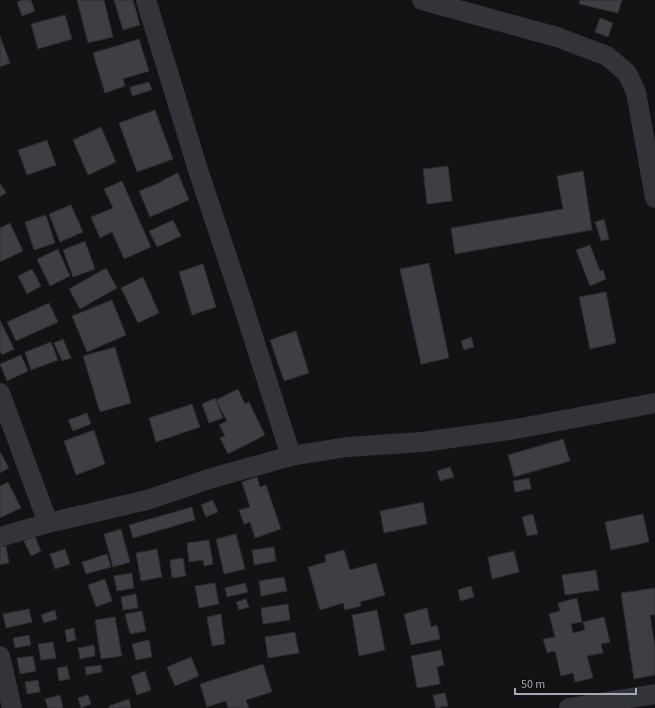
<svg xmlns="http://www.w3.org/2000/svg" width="655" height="708" viewBox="0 0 655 708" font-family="'Source Sans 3',sans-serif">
	<rect width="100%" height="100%" fill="#131315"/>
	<path fill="#3e3f45" stroke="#2c2c31" d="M22 0H31L35 11 22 16 17 2Z
		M77 0H104L113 37 88 43Z
		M114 0H133L140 25 123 30Z
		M580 0H622L618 13 579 4Z
		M65 15 72 39 38 49 31 24Z
		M600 18 613 23 608 37 595 32Z
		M0 36 10 63 0 67Z
		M139 39 149 71 123 79 125 86 105 93 93 53Z
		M149 82 152 90 132 96 130 87Z
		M155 110 173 159 137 172 119 123Z
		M101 127 116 162 88 175 73 140Z
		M47 140 56 165 27 175 18 150Z
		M448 166 452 201 427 204 423 169Z
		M583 171 592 230 455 254 451 228 563 209 557 176Z
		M178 173 189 200 150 217 139 191 161 182V181Z
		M122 181 151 247 124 259 112 232 100 238 91 217 113 208 104 189Z
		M0 183 6 193 0 197Z
		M71 205 83 232 60 242 49 214Z
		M46 215 55 243 34 250 25 222Z
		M604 219 609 239 601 241 595 222Z
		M173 220 181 236 157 247 149 231Z
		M10 223 23 251 0 262V228Z
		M85 241 95 269 73 277 63 250Z
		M590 245 600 271 603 270 606 279 590 286 576 250Z
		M58 249 70 276 50 286 37 259Z
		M429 263 449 358 421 364 400 269Z
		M203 264 216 307 192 315 179 272Z
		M106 268 117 288 80 309 69 289Z
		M32 269 41 286 27 294 18 276Z
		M143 277 159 313 138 323 121 288Z
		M606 292 616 343 590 349 579 297Z
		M112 300 126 335 87 352 72 316Z
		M49 303 58 322 16 341 7 322Z
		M0 320 14 349 2 355 0 351Z
		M296 331 309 373 284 381 270 340Z
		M471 337 474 347 464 350 461 341Z
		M63 339 71 358 62 361 54 343Z
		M51 342 58 360 31 370 25 352Z
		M115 347 131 403 100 412 83 356Z
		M21 355 28 371 7 381 0 364Z
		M238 389 245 404 249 402 265 435 228 454 220 438 225 436 219 425 227 421 216 400Z
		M215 398 223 418 209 423 202 404Z
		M192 404 200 427 156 442 149 418Z
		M87 413 91 424 73 431 68 420Z
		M94 430 105 464 76 475 64 441Z
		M563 439 570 461 514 477 508 455Z
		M0 452 9 468 0 473Z
		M450 467 454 477 440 481 437 471Z
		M257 477 260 487 266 485 281 529 255 538 250 522 244 524 239 510 250 507 242 482Z
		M529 478 531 489 515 492 513 481Z
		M8 482 21 508 0 518V486Z
		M213 500 218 512 206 517 201 505Z
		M423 502 427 524 384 533 380 511Z
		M192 507 195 520 133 538 129 525Z
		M533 514 538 534 527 536 522 517Z
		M643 514 649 542 611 550 605 522Z
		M121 529 130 562 113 567 104 534Z
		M236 534 245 569 224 574 216 539Z
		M35 537 41 551 31 556 24 541Z
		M209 540 213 564 204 566 203 560 189 562 187 543Z
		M6 546 9 563 0 565V547Z
		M274 547 276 561 254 565 252 550Z
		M65 549 70 564 55 569 50 554Z
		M157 549 162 577 141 581 136 553Z
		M344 550 350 570 376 563 385 595 360 602 361 606 345 610 343 603 320 610 308 567 326 562 325 555Z
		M514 551 519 572 492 579 488 557Z
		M107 554 111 567 86 574 82 562Z
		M183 558 186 576 172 578 170 560Z
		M596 570 599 590 565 595 562 575Z
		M132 573 134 588 117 591 114 576Z
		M284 577 287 591 261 596 259 581Z
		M105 579 112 601 96 607 88 585Z
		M215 583 219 604 199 608 195 586Z
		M245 583 248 592 227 597 225 588Z
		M471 586 474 597 460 601 458 590Z
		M655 588V615H650L655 647V675L634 679 621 593Z
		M136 594 138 608 123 610 121 597Z
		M577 598 582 622 571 624 573 633 585 630 583 622 604 617 610 642 601 644 603 653 587 656 593 678 575 682 573 673 561 676 555 651 547 653 543 639 555 637 549 614 560 611 558 603Z
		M246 599 249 607 239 610 236 602Z
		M288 604 290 620 263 624 261 608Z
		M427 608 431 627 437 625 440 639 411 645 404 614Z
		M29 609 32 622 6 628 3 614Z
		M55 610 57 619 44 623 41 615Z
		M377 610 385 650 359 656 352 615Z
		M142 611 146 631 130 634 125 614Z
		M221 614 225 644 212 646 207 617Z
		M115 617 122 656 101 659 95 620Z
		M74 628 76 640 67 642 65 630Z
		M295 632 299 653 268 658 265 637Z
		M29 635 31 645 15 648 13 638Z
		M149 640 152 657 136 660 132 644Z
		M53 642 56 658 41 660 38 644Z
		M94 645 95 656 80 659 78 648Z
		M441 650 444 665 437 667 440 684 417 688 411 656Z
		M33 656 36 671 20 674 17 658Z
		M191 657 199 676 175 686 167 667Z
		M263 664 272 692 246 700 249 708H228L226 701 207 707 200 684Z
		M101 665 102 672 86 675 85 667Z
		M67 666 70 679 59 681 57 668Z
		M145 671 151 690 137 695 131 676Z
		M38 680 40 692 27 694 25 682Z
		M445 693 448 706 436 708 433 695Z
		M60 695 63 708H48L45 699Z
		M88 695 91 704 81 708 78 698Z
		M129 699 131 708H109V706Z"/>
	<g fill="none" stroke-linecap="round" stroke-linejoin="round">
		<path stroke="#33343a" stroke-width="20" d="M146 0 199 173 242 302 291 456
			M422 0 557 37 607 56 627 73 636 92 655 198
			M0 393 48 523
			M0 537 48 523 147 500 212 478 291 456 347 447 422 442 510 430 655 403
			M0 656 12 708
			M569 708 655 694"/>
	</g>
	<path d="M515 688v6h121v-6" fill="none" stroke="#a3a9b6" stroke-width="2"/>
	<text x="521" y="688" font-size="12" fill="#a3a9b6" stroke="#0e0e0f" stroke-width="3" paint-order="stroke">50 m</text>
</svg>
